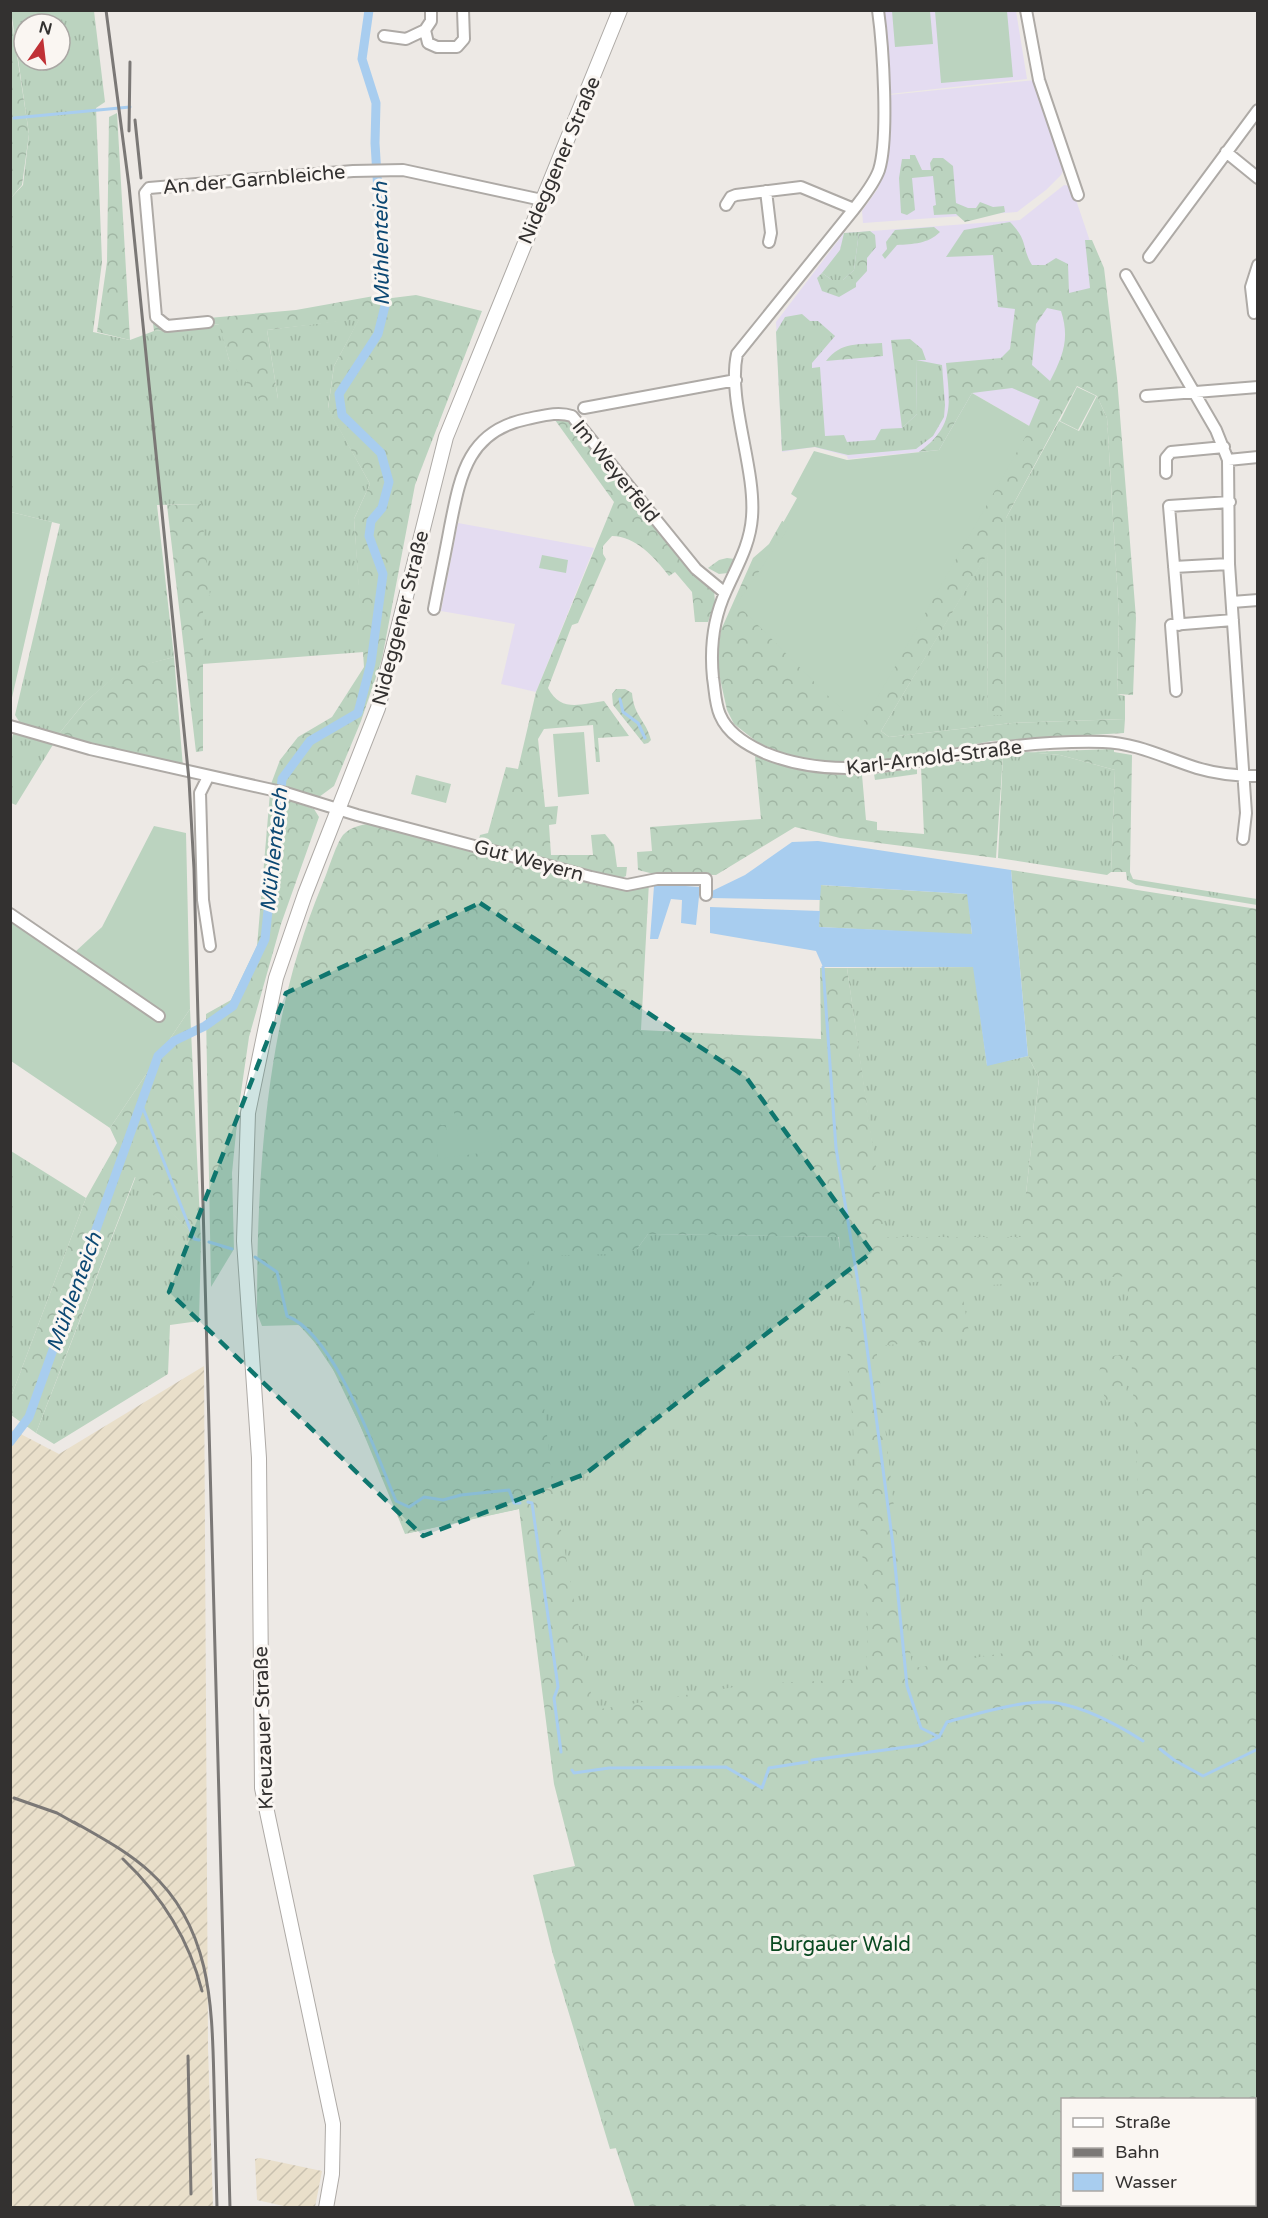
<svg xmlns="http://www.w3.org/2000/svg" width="1268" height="2218" viewBox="0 0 1268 2218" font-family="'Varela Round',sans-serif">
	<defs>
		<pattern id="industrial-furrows" width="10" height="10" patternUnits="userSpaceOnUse" patternTransform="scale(1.5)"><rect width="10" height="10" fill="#e9dfca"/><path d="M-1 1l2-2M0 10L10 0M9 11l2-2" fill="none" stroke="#c8c0ae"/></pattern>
		<pattern id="grass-tufts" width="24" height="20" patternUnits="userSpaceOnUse" patternTransform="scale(1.5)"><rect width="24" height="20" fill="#bbd3bf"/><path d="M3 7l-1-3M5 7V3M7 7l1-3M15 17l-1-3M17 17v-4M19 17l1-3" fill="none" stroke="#a1b6a4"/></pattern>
		<pattern id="forest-crowns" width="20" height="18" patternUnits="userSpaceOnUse" patternTransform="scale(1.5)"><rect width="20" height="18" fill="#bbd3bf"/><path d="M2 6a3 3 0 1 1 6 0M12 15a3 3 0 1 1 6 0" fill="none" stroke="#a1b6a4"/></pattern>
		<pattern id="garden-furrows" width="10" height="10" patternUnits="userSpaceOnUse" patternTransform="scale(1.5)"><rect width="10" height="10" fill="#bbd3bf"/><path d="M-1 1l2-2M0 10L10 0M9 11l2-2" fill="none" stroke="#a1b6a4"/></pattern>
	</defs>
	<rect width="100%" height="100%" fill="#ede9e5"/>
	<path fill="url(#industrial-furrows)" d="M204 1366 208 2048 213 2207H11V1429L59 1454Z
		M260 2158 322 2171 315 2207H288L257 2200 255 2159Z"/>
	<path fill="#e4dcf1" d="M883 11H1016L1027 79 889 94Z
		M1035 80 1065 167 1061 175 1046 190 1017 212 863 223 862 211 877 190 885 170 889 95Z
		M1064 185 1070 186 1073 191 1095 256 1098 313 1031 427 972 393 939 450 848 459 847 456 814 447 782 452 776 322 844 233 1020 220Z
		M458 523 594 548 536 692 501 684 515 624 441 611Z"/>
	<path fill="url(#grass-tufts)" fill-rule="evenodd" d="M11 11H94L105 102 96 108 102 262 93 332 130 340 154 331 220 324 229 360 278 399 267 330 360 318 334 366 328 408 370 484 354 519 364 652 202 664 201 504 157 505 174 657 122 671 84 703 58 735 20 723 15 715 60 524 11 512 10 199 23 185 29 134ZM24 24H60V60H24Z
		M859 232 854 270 843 280H832L822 273 840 250 844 233Z
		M802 314 810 321H818L835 336 812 363V368L820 367 825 436 844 435 847 442 875 440 881 429 902 428 917 414 916 360 942 365 945 405 944 417 933 436 916 449 848 455 815 447 782 451 776 332 785 317Z
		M1097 396 1107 418 1119 617 1117 694 1125 696V719L1012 723 889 737 881 731 988 552 987 715 1005 714 1006 518 1059 421 1079 431Z
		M727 558 735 559 728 573 719 574 708 568 719 560Z
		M20 733 54 743 16 805 11 803 10 746 13 734Z
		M1027 752 1060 755 1115 770 1111 872 1107 875 998 858 1003 755Z
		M917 768V774L875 780 874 774Z
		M416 775 451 784 446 803 411 794Z
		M1126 872H1130L1133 879 1257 899V905L1136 885 1127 880Z
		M974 967 987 1065 1028 1056 1039 1078 1026 1193 1258 1249 1257 2207H637L617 2148 610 2149 554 1964 663 1939 585 1762 532 1506 409 1533 338 1377 305 1328 284 1319 260 1260 637 1249 648 1234 838 1237 840 1249 1003 1237H885L847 968ZM1062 2100H1254V2204H1062Z
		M11 1151 86 1198 11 1397Z
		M136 1176 201 1242 199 1321 170 1325 168 1374 54 1444 36 1433Z"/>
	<path fill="url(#forest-crowns)" fill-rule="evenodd" d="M11 16 29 134 22 185 11 198Z
		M117 113 130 340 97 332 107 262 109 117Z
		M910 155H915L922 170H931L930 163 933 158H943L953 166 956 203 968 208H976L980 202 993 207 1004 206 1005 212 965 222 956 214 934 215 933 206 936 205 933 176 912 178 915 210 907 215 901 213 899 178 902 159H910Z
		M1010 222C1029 241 1021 247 1032 265H1045L1056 258 1068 264 1069 293 1090 288 1085 240H1092L1104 268 1117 378 1136 618 1133 695 1117 694 1119 617 1107 418 1097 396 1077 386 1006 518 1005 715H987L988 553 881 731 889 737 1012 723 1125 719 1124 733 992 741 860 765 816 761 786 755 757 742 734 724 727 710 719 674 718 648 721 630 753 558 769 544 782 521 790 526 1029 426 1040 400 1012 388 972 393 939 450 919 452C955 426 950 404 946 363L1001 358 1010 349 1015 309 998 307 993 255 946 257 964 230ZM1047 308 1061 311C1070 339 1063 356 1050 381L1032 365 1036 324Z
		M934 227 940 232C928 244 913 244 897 245L885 259 882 255 887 249 886 242 895 230Z
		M870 231 875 235 876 247 867 258V271L856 283V287L839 297 822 291 817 278 822 273 832 280H843L854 270 859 232Z
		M416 295 482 311 415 485 382 659 361 721 334 786 319 797 271 784 280 760 298 737 332 717 364 667 354 519 370 484 328 409 334 366 359 319 267 330 278 399 265 407 229 360 219 324 154 331 153 323 296 310 374 296 392 298Z
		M910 339 922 349 926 360H916L917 414 902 428 891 340Z
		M882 343 883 356 826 361C842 341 858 345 882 343Z
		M568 418 693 572 714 590 715 602 708 622H695L692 592 675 572 669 576C655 558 636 536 612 536L603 546V554L606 559 578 623 572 625 548 688C561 713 581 704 604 701L629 736 598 738 600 762H596L593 725 544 729 538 739 545 807 558 806 556 824 549 825 551 855H593L591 835 605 834 614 845 617 867H627L626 876 622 878 585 871 483 842 479 839 480 835 488 833 506 767 518 769 536 692 614 502 555 420Z
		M201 504 210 595 203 600V751L196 752 167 505Z
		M174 657 183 767 58 735 84 703 122 670Z
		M1114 749V752L1132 755 1130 872H1111L1115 770 1060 755 1027 752Z
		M1003 755 996 858 840 838 795 827 716 875 654 874 638 870 637 852 652 851 650 827 761 819 755 756C790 769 824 776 862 775L866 820 877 822V830L924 834 921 767Z
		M270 793 314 809 319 817 281 924 249 1037 238 1113 232 1173 234 1249 211 1287 206 1014 231 1000 257 946Z
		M376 823 584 879 649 882 641 1030 821 1039 820 968H847L886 1237H1021L1039 1078 1028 1056 1011 870 1257 909V2207H635L553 1955 533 1875 575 1866 554 1784 519 1509 405 1534 360 1425 326 1355 299 1325 262 1326 257 1313C257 1169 266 1020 322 885 328 872 335 846 343 835 351 826 365 824 376 823ZM648 1234 839 1237 868 1632 865 1679 753 1684 594 1710 552 1481 528 1256 618 1254 637 1249ZM1127 1276 1142 1563V1669C1129 1663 1113 1654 1099 1652 1034 1641 975 1660 912 1668L876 1346 970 1338 961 1287ZM1062 2100H1254V2204H1062Z
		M820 885 968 894 972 935 819 927Z
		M190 1009 201 1242 135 1177 36 1433 11 1415V1397L86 1198 117 1143 110 1128Z
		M1125 1354 1127 1401 1106 1402C1099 1377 1090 1357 1125 1354Z"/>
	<path fill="url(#garden-furrows)" d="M616 689H625L632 693C634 717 646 720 651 740L648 743 644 744 613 705 612 694Z"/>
	<path fill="#bbd3bf" d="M892 11H930L933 44 895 47Z
		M935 11H1007L1013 77 941 83Z
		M1077 387 1096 396 1078 430 1060 421Z
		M972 393 1031 427 860 728 737 604 789 527 783 523 797 498 791 494 814 451 847 460 939 450Z
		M11 512 52 522 11 702 10 512Z
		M542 555 568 560 566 573 539 568Z
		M584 732 589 794 558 797 553 734Z
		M154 826 186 833 190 1009 110 1128 11 1061V908L75 952 102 927Z
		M451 1106H453L458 1136 499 1130 502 1150 438 1159 436 1139 447 1137 446 1125H441L439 1112 451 1111Z"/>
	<path fill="#a8cdef" d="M818 841 1011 870 1028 1056 987 1066 973 967H823L816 951 710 933V907L820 911 819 927 972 934 967 894 821 885 820 900 710 898 712 891 745 875 792 842Z
		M656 884 700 887 696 925 681 923 682 900 671 899 658 939H650L654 886Z"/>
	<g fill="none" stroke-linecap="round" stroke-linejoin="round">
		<path stroke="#a8cdef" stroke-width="3" d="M14 118 130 107
			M620 699 623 712 638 723 645 738
			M823 967 836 1148 860 1295 893 1545 907 1686 921 1728 939 1737
			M141 1103 194 1239 199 1240
			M209 1242 232 1249
			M255 1257 277 1272 287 1316C336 1335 376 1454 396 1501L409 1507 424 1497 443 1500 461 1495 509 1490 514 1503H520
			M528 1502 532 1503 558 1687 554 1698 561 1752
			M1160 1749 1174 1760 1203 1776 1258 1749
			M812 1760 921 1745 939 1737 947 1722C976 1714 1028 1698 1057 1703 1087 1708 1118 1725 1143 1741
			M572 1770 574 1773 609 1768 726 1767 762 1788 769 1768 807 1762"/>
		<path stroke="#a8cdef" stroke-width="9" d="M10 1442 29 1417 158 1056 174 1041 205 1026 233 1006 265 939 282 779 310 741 358 713 371 663 383 574 369 536 371 521 382 508 389 482 381 453 342 415 339 394 378 334 385 306 375 143 376 103 362 59 369 10"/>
		<defs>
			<path id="minor" d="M431 10V21L425 30 428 43 437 47H457L464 39 463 10
				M878 10C883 46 889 138 879 170 874 184 863 197 854 209L737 354C727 400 756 468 752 517 750 545 737 566 726 591 713 619 710 648 713 678 715 690 715 704 720 715 728 734 747 745 765 753 841 784 913 759 991 749 1028 744 1066 741 1103 742 1137 743 1165 758 1197 768 1217 774 1237 776 1258 776
				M1026 10 1039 80 1078 195
				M384 36 406 39 425 30
				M1226 152 1258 178
				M766 191 771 233 769 242
				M726 205 731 197 736 195 801 187 854 209
				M1149 257 1258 110
				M1126 275 1216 430 1228 460 1229 564 1246 813 1243 839
				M1254 313 1251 287 1258 265
				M208 322 167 326 156 317 145 193 149 188 353 171 403 170 542 200
				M1146 396 1258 387
				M584 408 736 380
				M1228 460 1258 457
				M1166 473V458L1171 452 1224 447
				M1174 567 1229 564
				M1232 602 1258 600
				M434 609C439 582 445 555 450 527 460 477 467 431 527 419 542 416 558 411 572 416L696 569 725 593
				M1179 625 1169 506 1230 502
				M1176 691 1171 625 1233 620
				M10 726 90 749 286 793 357 815 591 877 627 885 657 879H706V895
				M208 777 200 793 203 900 210 946
				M10 914 159 1016"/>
			<path id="secondary" d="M326 2208 332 2174 333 2124 262 1788 259 1458 244 1241 248 1113 276 978 305 894 378 708 446 437 620 10"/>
		</defs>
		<use href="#minor" stroke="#aeaaa6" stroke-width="14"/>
		<use href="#secondary" stroke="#aeaaa6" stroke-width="16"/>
		<use href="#minor" stroke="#fff" stroke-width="10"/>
		<use href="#secondary" stroke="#fff" stroke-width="14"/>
		<path stroke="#7b7876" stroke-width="3" d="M106 10 129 186 189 780 194 869 230 2208
			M135 120 141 178
			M129 131 130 62
			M14 1798 57 1813 80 1826
			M74 1822C100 1837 127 1851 150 1872 212 1928 212 2007 214 2084 215 2125 216 2166 217 2208
			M123 1859C162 1896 189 1939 202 1991
			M188 2056 191 2194"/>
	</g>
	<path fill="#0f766e" fill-opacity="0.2" stroke="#0f766e" stroke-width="4.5" stroke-dasharray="12 8" stroke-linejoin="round" d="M480 903 746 1077 872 1252 585 1474 423 1536 169 1292 286 993Z"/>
	<g text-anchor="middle" stroke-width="6" stroke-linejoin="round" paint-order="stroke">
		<g font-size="20" fill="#333130" stroke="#faf6f2">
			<text transform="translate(559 160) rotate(-67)" y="7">Nideggener Straße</text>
			<text transform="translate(254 179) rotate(-5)" y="7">An der Garnbleiche</text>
			<text transform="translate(616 471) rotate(51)" y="7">Im Weyerfeld</text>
			<text transform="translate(400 618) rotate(-76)" y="7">Nideggener Straße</text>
			<text transform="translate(934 757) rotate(-7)" y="7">Karl-Arnold-Straße</text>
			<text transform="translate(529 860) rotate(15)" y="7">Gut Weyern</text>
			<text transform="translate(263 1728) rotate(-92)" y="7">Kreuzauer Straße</text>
		</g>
		<g font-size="20" fill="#094920" stroke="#faf6f2">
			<text x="840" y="1951">Burgauer Wald</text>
		</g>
		<g font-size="21" font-style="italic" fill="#0c4873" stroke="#faf6f2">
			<text transform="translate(381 244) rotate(-91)" y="7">Mühlenteich</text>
			<text transform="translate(274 850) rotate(-84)" y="7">Mühlenteich</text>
			<text transform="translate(74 1292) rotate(-70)" y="7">Mühlenteich</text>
		</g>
	</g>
	<rect width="1268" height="2218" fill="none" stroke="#333130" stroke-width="24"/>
	<rect x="1061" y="2098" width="195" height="108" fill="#faf6f2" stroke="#aaa7a4" stroke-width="1.5"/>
	<rect x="1073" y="2118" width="30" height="9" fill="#ffffff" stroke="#aaa7a4" stroke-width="1.5"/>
	<text x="1115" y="2128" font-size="18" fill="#333130">Straße</text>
	<rect x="1073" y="2148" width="30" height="9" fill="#7b7876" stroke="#aaa7a4" stroke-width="1.5"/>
	<text x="1115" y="2158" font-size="18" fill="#333130">Bahn</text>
	<rect x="1073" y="2173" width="30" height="18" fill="#a8cdef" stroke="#aaa7a4" stroke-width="1.5"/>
	<text x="1115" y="2188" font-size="18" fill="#333130">Wasser</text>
	<g transform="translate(42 42) rotate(14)"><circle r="28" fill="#faf6f2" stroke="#aaa7a4" stroke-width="1.5"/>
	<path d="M0-4.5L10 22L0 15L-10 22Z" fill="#c03136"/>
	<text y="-9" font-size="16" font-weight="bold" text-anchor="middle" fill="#333130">N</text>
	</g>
</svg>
